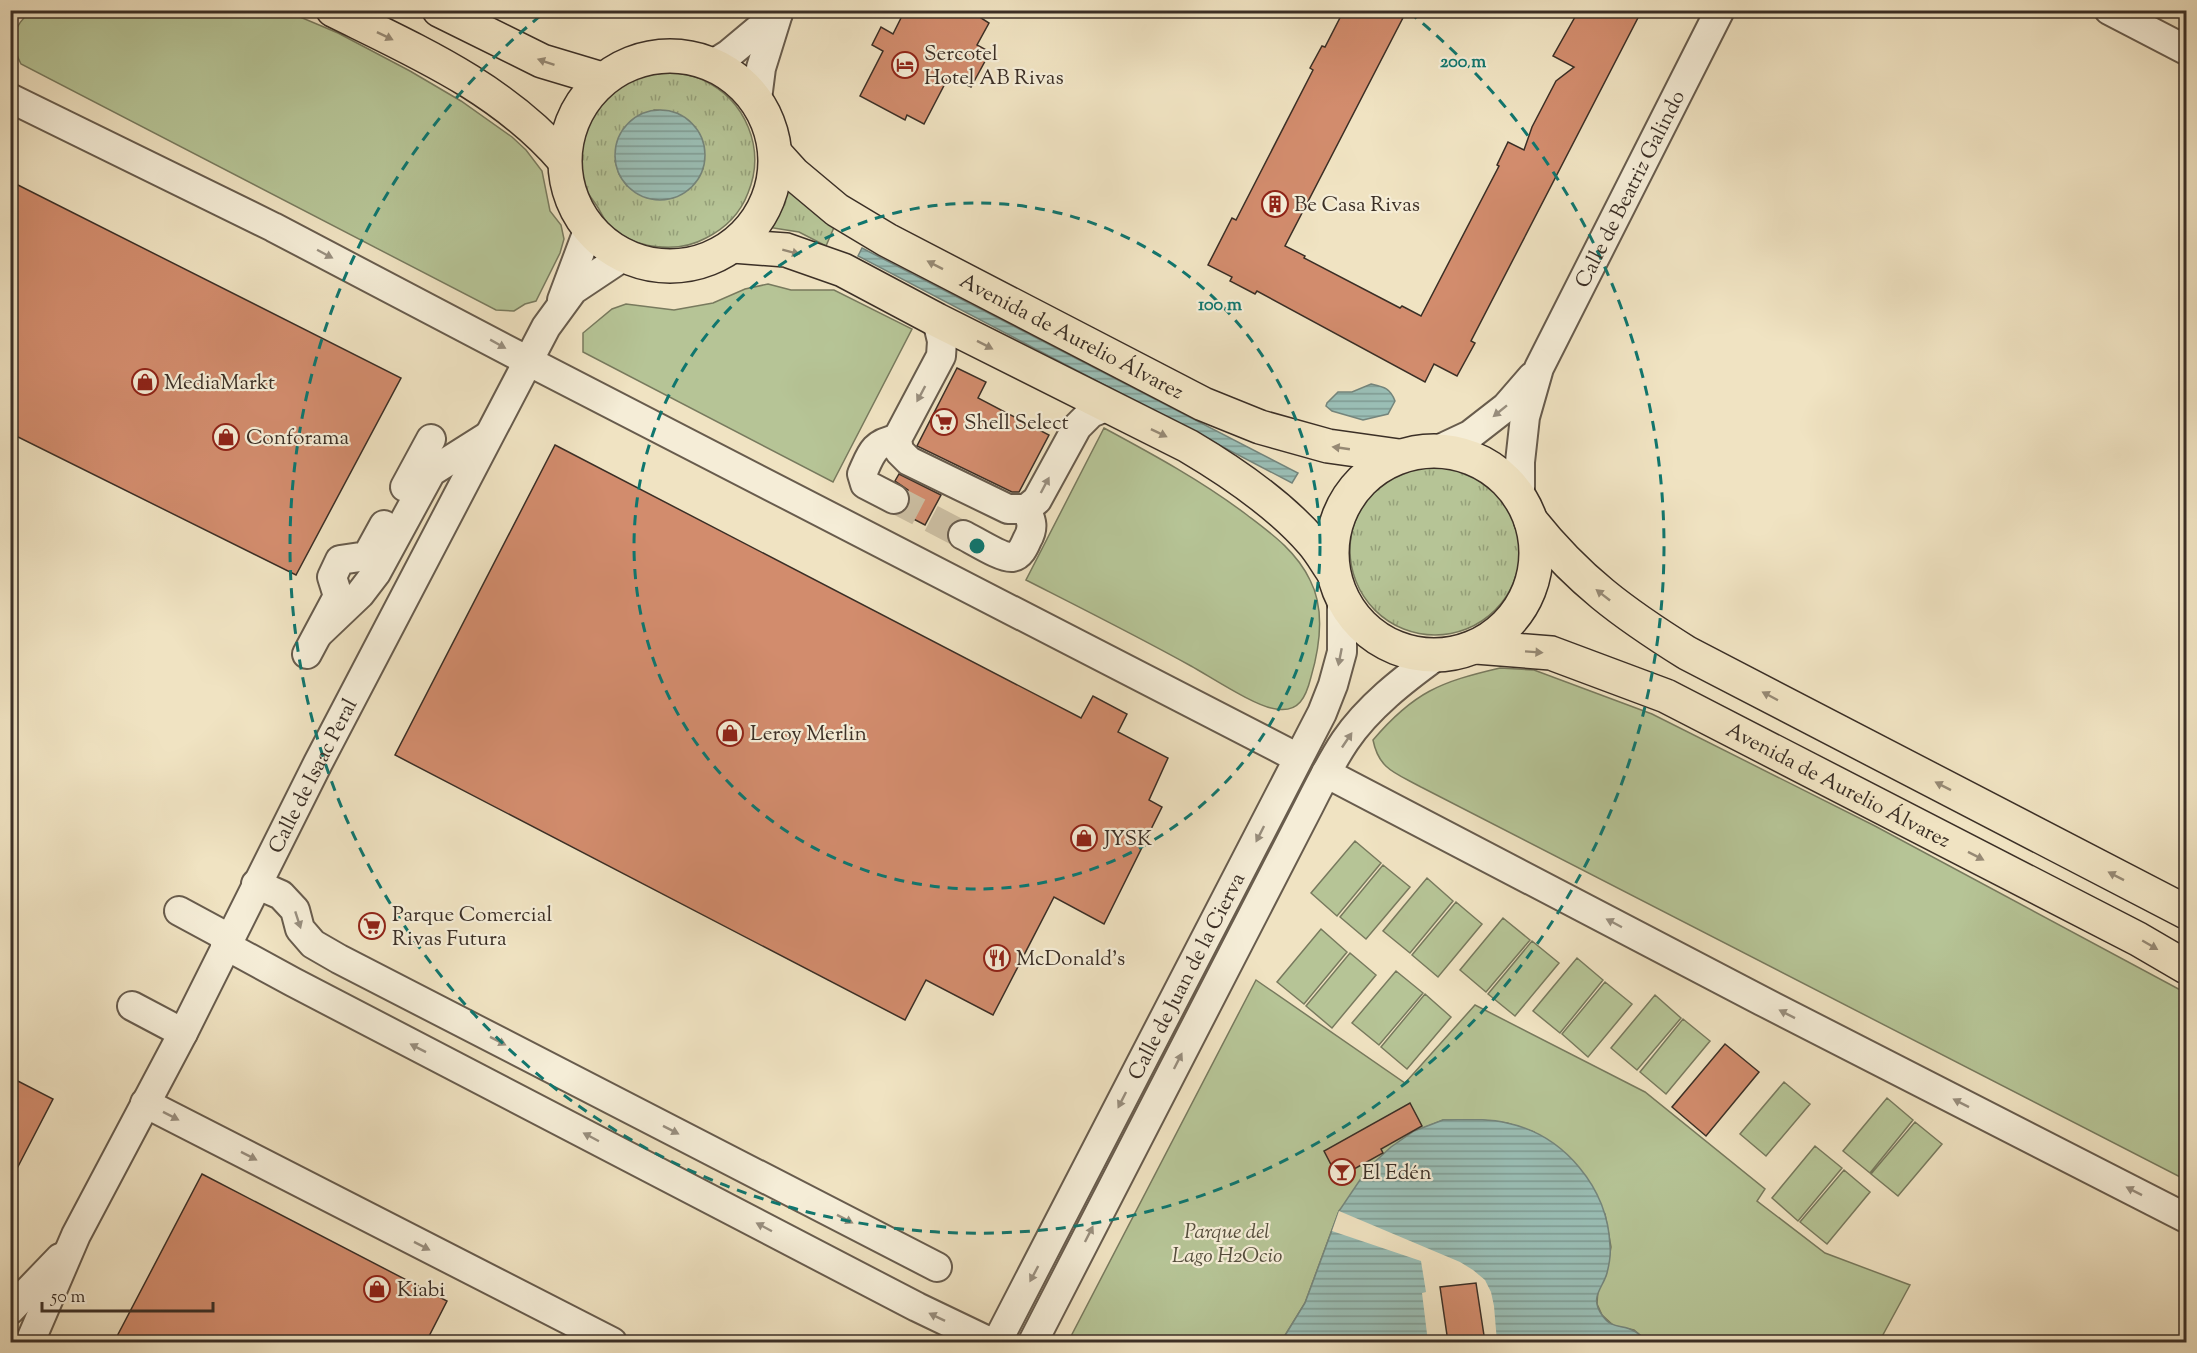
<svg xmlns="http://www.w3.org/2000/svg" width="2197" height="1353" viewBox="0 0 2197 1353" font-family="'Sorts Mill Goudy',serif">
	<defs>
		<pattern id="grass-tufts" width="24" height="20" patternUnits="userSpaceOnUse" patternTransform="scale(1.5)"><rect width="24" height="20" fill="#b6c496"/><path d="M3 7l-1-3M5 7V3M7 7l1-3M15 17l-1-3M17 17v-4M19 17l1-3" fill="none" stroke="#95a07a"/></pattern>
		<pattern id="water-rules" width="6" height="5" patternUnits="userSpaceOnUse" patternTransform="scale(1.5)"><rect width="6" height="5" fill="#9abeb5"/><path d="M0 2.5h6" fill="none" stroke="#7f9b93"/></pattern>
	</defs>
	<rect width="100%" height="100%" fill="#f0e3c2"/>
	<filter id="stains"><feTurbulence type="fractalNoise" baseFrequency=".00333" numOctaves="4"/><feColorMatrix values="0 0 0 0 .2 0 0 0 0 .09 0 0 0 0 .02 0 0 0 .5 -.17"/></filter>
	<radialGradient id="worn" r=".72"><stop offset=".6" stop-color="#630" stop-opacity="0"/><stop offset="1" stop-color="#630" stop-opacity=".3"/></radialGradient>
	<path fill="url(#grass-tufts)" stroke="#787a5e" stroke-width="1.5" fill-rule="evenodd" d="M672 72C681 74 694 75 703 80 746 100 766 149 748 193 740 214 726 228 706 238 677 254 633 249 609 225 604 220 601 212 597 206 593 200 587 193 585 187 571 141 596 94 640 77 650 74 662 74 672 72ZM654 110C691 112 708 133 703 169L627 186 619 174 615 161Z
		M785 188 835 225 826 246 799 232 767 227 779 210Z
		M1350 550a85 85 0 1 1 170 0a85 85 0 1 1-170 0Z"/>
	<path fill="#b6c496" stroke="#787a5e" stroke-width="1.5" d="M32 10 286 11 338 33 410 71 461 101 512 137 526 150 542 171 550 211 561 225 564 239 560 253 536 301 525 304 514 311 496 310 21 64C9 41 12 27 32 10Z
		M768 284 791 290H834L912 329 833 482 583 352V333L612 309 626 304 674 310 713 303 745 289Z
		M1104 428C1154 455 1202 481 1247 515 1272 534 1296 551 1310 580 1325 609 1320 646 1311 677 1306 697 1299 713 1276 709 1256 707 1211 677 1191 666 1137 636 1081 608 1026 580Z
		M1500 668 1534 670 1652 714 1875 826 2186 993V1180L1421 787C1396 773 1379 770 1373 740 1414 692 1440 682 1500 668Z
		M1355 841 1381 863 1337 916 1311 893Z
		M1383 865 1410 887 1366 939 1340 917Z
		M1427 878 1453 901 1410 953 1383 931Z
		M1456 902 1482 924 1438 977 1412 955Z
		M1503 918 1530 940 1486 992 1460 970Z
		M1321 929 1347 952 1304 1004 1277 982Z
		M1532 941 1559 963 1515 1016 1488 994Z
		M1350 953 1376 975 1332 1028 1306 1006Z
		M1577 958 1603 980 1560 1033 1533 1011Z
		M1396 971 1423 993 1379 1045 1352 1023Z
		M1256 980 1405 1083 1475 1005 1645 1092 1765 1189 1757 1201 1825 1253 1910 1285 1879 1342H1648L1634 1330 1614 1326 1602 1315 1597 1304 1598 1289 1606 1275 1611 1247 1605 1214 1534 1132 1507 1123 1481 1120H1443L1414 1132 1339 1211 1305 1303 1281 1342H1068Z
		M1605 982 1632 1004 1588 1057 1562 1034Z
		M1425 994 1451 1017 1407 1069 1381 1047Z
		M1655 995 1681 1018 1637 1070 1611 1048Z
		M1683 1019 1710 1041 1666 1094 1640 1072Z
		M1784 1082 1810 1104 1766 1156 1740 1134Z
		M1887 1098 1913 1120 1870 1173 1843 1151Z
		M1915 1122 1942 1144 1898 1196 1871 1174Z
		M1815 1146 1842 1168 1798 1221 1772 1198Z
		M1844 1170 1870 1192 1827 1244 1800 1222Z"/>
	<path fill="url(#water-rules)" stroke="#74857c" stroke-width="1.5" d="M615 155a45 45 0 1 1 90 0a45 45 0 1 1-90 0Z
		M862 248 1298 473 1292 483 858 256Z
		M1371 384C1384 387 1390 388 1395 401L1388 414 1363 420 1332 411 1326 406 1327 403 1338 392H1352Z
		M1443 1120C1464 1120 1486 1118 1507 1123 1564 1135 1608 1188 1610 1246 1611 1254 1609 1265 1607 1273 1603 1288 1589 1297 1602 1315 1612 1330 1622 1324 1634 1331 1639 1333 1643 1339 1648 1342H1281L1305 1303 1339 1211 1368 1168 1391 1147 1414 1131Z"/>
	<path fill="#f0e3c2" d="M1339 1211 1460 1262 1473 1270 1485 1280 1491 1292 1494 1306 1497 1342H1428L1422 1293 1426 1292 1421 1261 1332 1231Z"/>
	<path fill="#d28c6d" stroke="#3b2f26" stroke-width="1.5" d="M905 10H985L981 18 989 23 977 45 990 52 971 87 949 76 924 124 907 115 905 120 860 96 883 51 872 45 881 27 893 34Z
		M1344 10H1407L1285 246 1305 256 1304 258 1400 308 1402 306 1421 316 1499 166 1497 165 1508 142 1524 150 1532 127 1556 81 1574 67 1553 56 1579 10H1642L1471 341 1475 343 1457 376 1434 364 1425 382 1257 291 1255 294 1230 281 1232 277 1208 265 1232 218 1236 220 1313 70 1310 68 1322 46 1325 47Z
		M10 181 401 378 296 575 10 433Z
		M957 368 986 382 978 398 1049 435 1019 492H1012L917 446Z
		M555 445 1081 718 1093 696 1127 714 1118 732 1168 758 1149 800 1162 807 1104 924 1054 897 993 1015 926 980 905 1020 395 755Z
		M899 474 941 495 925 525 902 513 908 507 910 498 908 490 895 481Z
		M1725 1044 1759 1072 1706 1136 1672 1107Z
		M10 1077 53 1099 10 1182Z
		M1410 1103 1422 1126 1381 1149 1383 1153 1338 1178 1324 1151Z
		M202 1174 447 1301 426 1342H114Z
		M1476 1283 1485 1342H1448L1440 1287Z"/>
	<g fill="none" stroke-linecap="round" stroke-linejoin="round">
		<path stroke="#ccbfa3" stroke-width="28" stroke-dasharray="28 14" stroke-linecap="butt" d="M894 499 963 535"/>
		<defs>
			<g id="minor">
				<path d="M2109 10 2186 50"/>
				<path d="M713 64 729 54 778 13"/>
				<path d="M10 98 273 227 528 361 1298 758"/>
				<path d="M757 99 761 68 779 10"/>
				<path d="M562 300 589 228"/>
				<path d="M937 320 942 341 941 356 897 439 899 451 909 461 1008 509H1026L1037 500 1077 427 1091 413 1106 407"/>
				<path d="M1438 450 1470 435 1506 407 1532 377"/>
				<path d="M405 487 431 439"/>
				<path id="s1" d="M1520 497V462L1525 417 1539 368 1720 10"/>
				<path d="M894 499 865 484 862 474C871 454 873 443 897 439"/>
				<path d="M963 535C974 540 1001 558 1012 557 1020 556 1024 547 1027 540 1034 528 1032 521 1026 509"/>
				<path d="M319 633 360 594 376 573 431 472 488 436"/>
				<path d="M307 654 338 596 332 577 340 560 367 556 384 525"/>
				<path d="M1326 773 1762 1001 2186 1218"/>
				<path d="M256 884 281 895 295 910 300 929 313 944 339 959 937 1267"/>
				<path d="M179 911 229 938"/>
				<path d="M225 945 293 982 917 1307 990 1342"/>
				<path d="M132 1006 183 1033"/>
				<path d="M145 1103 612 1342"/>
				<path d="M10 1310 60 1258"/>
				<path id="s2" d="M30 1342 76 1235 183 1033 318 763 546 327 573 290 624 256"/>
				<path id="s3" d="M997 1342 1322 713 1333 685 1342 652V599"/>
				<path d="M1033 1342 1309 806C1320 784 1331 762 1345 741 1368 707 1403 680 1436 656"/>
			</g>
			<g id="major">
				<path d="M333 10C416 51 502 88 564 160"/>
				<path d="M439 10 542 61 602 79"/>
				<circle cx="670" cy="161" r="105"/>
				<path id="s4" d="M775 153 794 174 837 210 887 240 1203 404 1260 427 1328 446 1399 456"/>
				<path d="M733 246 786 250 843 270 937 320 1188 446C1232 472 1278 503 1312 542 1320 551 1326 562 1333 572"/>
				<circle cx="1434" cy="553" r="102"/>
				<path d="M1531 521C1578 580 1623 613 1687 653L2186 912"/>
				<path id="s5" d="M1476 647 1551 653 1666 696 2138 939 2186 967"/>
			</g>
		</defs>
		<use href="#minor" stroke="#685c4d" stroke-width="32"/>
		<use href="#major" stroke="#3b2f26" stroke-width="36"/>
		<use href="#minor" stroke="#f5edd7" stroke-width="28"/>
		<use href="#major" stroke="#f0e3c2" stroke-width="33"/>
	</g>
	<defs><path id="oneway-solid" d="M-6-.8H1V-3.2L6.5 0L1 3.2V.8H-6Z" transform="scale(1.5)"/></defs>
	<g fill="#968974">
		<use href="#oneway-solid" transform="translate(385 36) rotate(26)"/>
		<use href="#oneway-solid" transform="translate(546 62) rotate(-161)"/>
		<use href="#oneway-solid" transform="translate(791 252) rotate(15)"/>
		<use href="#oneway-solid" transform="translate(935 265) rotate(-153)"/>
		<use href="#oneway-solid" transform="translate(985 345) rotate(27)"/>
		<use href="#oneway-solid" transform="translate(1159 433) rotate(26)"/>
		<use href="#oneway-solid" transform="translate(1341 448) rotate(-172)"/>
		<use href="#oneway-solid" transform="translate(1603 595) rotate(-142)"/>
		<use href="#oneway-solid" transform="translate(1534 652) rotate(4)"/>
		<use href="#oneway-solid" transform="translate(1770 696) rotate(-152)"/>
		<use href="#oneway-solid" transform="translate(1943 786) rotate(-153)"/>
		<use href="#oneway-solid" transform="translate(1976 856) rotate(27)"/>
		<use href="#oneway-solid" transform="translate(2116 876) rotate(-153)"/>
		<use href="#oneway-solid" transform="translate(2150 945) rotate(30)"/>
	</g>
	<g fill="#988e7e">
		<use href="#oneway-solid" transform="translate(325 254) rotate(28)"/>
		<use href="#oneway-solid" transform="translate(498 344) rotate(29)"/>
		<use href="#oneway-solid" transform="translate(921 394) rotate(118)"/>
		<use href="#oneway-solid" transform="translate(1500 411) rotate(141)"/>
		<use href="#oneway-solid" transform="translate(1045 485) rotate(-62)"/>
		<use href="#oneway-solid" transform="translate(1340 657) rotate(101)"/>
		<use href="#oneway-solid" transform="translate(1347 740) rotate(-56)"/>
		<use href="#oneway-solid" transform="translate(1260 834) rotate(117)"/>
		<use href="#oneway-solid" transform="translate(298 920) rotate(72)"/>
		<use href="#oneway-solid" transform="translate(1614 923) rotate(-152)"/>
		<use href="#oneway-solid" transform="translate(1787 1014) rotate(-153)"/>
		<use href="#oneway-solid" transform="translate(498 1041) rotate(27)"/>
		<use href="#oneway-solid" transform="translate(418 1048) rotate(-153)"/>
		<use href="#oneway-solid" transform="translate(1178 1061) rotate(-63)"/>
		<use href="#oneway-solid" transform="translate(1122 1100) rotate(117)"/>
		<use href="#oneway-solid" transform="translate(1961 1103) rotate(-153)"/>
		<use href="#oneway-solid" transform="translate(171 1116) rotate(27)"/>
		<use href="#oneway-solid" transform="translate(671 1130) rotate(27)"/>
		<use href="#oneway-solid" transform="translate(591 1137) rotate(-152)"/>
		<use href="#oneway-solid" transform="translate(249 1156) rotate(27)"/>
		<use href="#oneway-solid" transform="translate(2134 1191) rotate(-153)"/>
		<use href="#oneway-solid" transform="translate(845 1219) rotate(27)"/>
		<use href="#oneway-solid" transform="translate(764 1227) rotate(-152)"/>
		<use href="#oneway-solid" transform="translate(1089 1234) rotate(-63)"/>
		<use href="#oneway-solid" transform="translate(422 1246) rotate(27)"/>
		<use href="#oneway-solid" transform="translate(1034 1274) rotate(118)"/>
		<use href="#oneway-solid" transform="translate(937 1317) rotate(-154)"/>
	</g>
	<g fill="none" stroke="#0f766e" stroke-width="3" stroke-dasharray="10 8">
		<circle cx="977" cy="546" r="343"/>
		<path d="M1409 12A687 687 0 1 1 545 12"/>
	</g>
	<defs>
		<symbol id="hotel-ring" viewBox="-11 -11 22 22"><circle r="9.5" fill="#f5edd7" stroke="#8f2418" stroke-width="1.5"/><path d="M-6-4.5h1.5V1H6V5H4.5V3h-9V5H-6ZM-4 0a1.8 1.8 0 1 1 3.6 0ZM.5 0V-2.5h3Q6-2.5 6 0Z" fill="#8f2418"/></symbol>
		<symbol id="building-ring" viewBox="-11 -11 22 22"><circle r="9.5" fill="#f5edd7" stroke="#8f2418" stroke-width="1.5"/><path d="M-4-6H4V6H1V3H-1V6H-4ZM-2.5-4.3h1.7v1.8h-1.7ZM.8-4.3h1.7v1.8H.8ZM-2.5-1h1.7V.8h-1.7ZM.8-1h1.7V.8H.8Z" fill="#8f2418"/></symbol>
		<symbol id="shop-ring" viewBox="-11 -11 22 22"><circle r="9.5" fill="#f5edd7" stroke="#8f2418" stroke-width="1.5"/><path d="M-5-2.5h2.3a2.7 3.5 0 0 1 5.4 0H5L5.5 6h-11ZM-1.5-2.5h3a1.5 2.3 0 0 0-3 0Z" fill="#8f2418"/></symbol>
		<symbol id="supermarket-ring" viewBox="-11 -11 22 22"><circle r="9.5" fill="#f5edd7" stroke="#8f2418" stroke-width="1.5"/><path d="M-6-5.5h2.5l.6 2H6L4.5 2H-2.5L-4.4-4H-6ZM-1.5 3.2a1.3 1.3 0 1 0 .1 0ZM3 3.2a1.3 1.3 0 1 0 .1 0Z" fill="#8f2418"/></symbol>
		<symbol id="restaurant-ring" viewBox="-11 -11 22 22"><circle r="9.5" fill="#f5edd7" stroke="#8f2418" stroke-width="1.5"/><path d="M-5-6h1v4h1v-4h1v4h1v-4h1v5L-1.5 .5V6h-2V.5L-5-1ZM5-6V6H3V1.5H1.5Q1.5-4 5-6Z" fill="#8f2418"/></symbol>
		<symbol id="bar-ring" viewBox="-11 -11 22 22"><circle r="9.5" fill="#f5edd7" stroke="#8f2418" stroke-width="1.5"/><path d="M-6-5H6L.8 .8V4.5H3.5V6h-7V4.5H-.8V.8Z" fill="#8f2418"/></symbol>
	</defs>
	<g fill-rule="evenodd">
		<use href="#hotel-ring" x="890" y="50" width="30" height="30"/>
		<use href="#building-ring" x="1260" y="189" width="30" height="30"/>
		<use href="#shop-ring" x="130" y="367" width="30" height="30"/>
		<use href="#supermarket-ring" x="929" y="407" width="30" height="30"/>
		<use href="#shop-ring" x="211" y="422" width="30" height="30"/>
		<use href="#shop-ring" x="715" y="718" width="30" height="30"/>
		<use href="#shop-ring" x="1069" y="823" width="30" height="30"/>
		<use href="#supermarket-ring" x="357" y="911" width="30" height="30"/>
		<use href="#restaurant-ring" x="982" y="943" width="30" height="30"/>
		<use href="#bar-ring" x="1327" y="1157" width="30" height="30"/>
		<use href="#shop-ring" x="362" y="1274" width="30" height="30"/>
	</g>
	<g text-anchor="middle" stroke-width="4.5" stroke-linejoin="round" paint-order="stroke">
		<g font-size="21" fill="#3b2f26" stroke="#f5edd7" text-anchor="start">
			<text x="924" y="60">Sercotel<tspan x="924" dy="24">Hotel AB Rivas</tspan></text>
			<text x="1294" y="211">Be Casa Rivas</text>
			<text x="164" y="389">MediaMarkt</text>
			<text x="964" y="429">Shell Select</text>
			<text x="246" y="444">Conforama</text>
			<text x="750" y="740">Leroy Merlin</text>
			<text x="1104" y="845">JYSK</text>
			<text x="392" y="921">Parque Comercial<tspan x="392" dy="24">Rivas Futura</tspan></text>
			<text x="1016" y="965">McDonald's</text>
			<text x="1362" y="1179">El Edén</text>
			<text x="397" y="1296">Kiabi</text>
		</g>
		<g font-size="21" fill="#3b2f26" stroke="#f5edd7">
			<text dy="7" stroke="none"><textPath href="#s1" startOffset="332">Calle de Beatriz Galindo</textPath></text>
			<text dy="7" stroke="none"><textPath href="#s4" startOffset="351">Avenida de Aurelio Álvarez</textPath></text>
			<text dy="7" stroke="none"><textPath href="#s2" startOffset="633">Calle de Isaac Peral</textPath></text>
			<text dy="7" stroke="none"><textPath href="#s5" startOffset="392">Avenida de Aurelio Álvarez</textPath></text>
			<text dy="7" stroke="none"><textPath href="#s3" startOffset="412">Calle de Juan de la Cierva</textPath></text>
		</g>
		<g font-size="21" font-style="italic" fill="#544d3c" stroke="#f5edd7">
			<text x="1227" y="1238">Parque del<tspan x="1227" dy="24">Lago H2Ocio</tspan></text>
		</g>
	</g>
	<circle cx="977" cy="546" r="9" fill="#0f766e" stroke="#f5edd7" stroke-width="3"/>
	<g font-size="18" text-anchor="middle" font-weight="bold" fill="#0f766e" stroke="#f5edd7" stroke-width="4.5" stroke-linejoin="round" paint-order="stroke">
		<text x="1463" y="67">200 m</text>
		<text x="1220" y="310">100 m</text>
	</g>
	<rect width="2197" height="1353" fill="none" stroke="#f0e3c2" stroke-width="36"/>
	<rect x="12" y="12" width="2173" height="1329" fill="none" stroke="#3b2f26" stroke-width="3"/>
	<rect x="18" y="18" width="2161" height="1317" fill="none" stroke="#3b2f26" stroke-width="1.5"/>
	<path d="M42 1302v9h171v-9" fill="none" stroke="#3b2f26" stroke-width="3"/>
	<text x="51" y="1302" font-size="18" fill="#3b2f26" stroke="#f5edd7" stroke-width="4.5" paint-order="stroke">50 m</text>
	<rect width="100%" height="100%" filter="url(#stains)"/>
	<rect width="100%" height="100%" fill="url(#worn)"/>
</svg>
